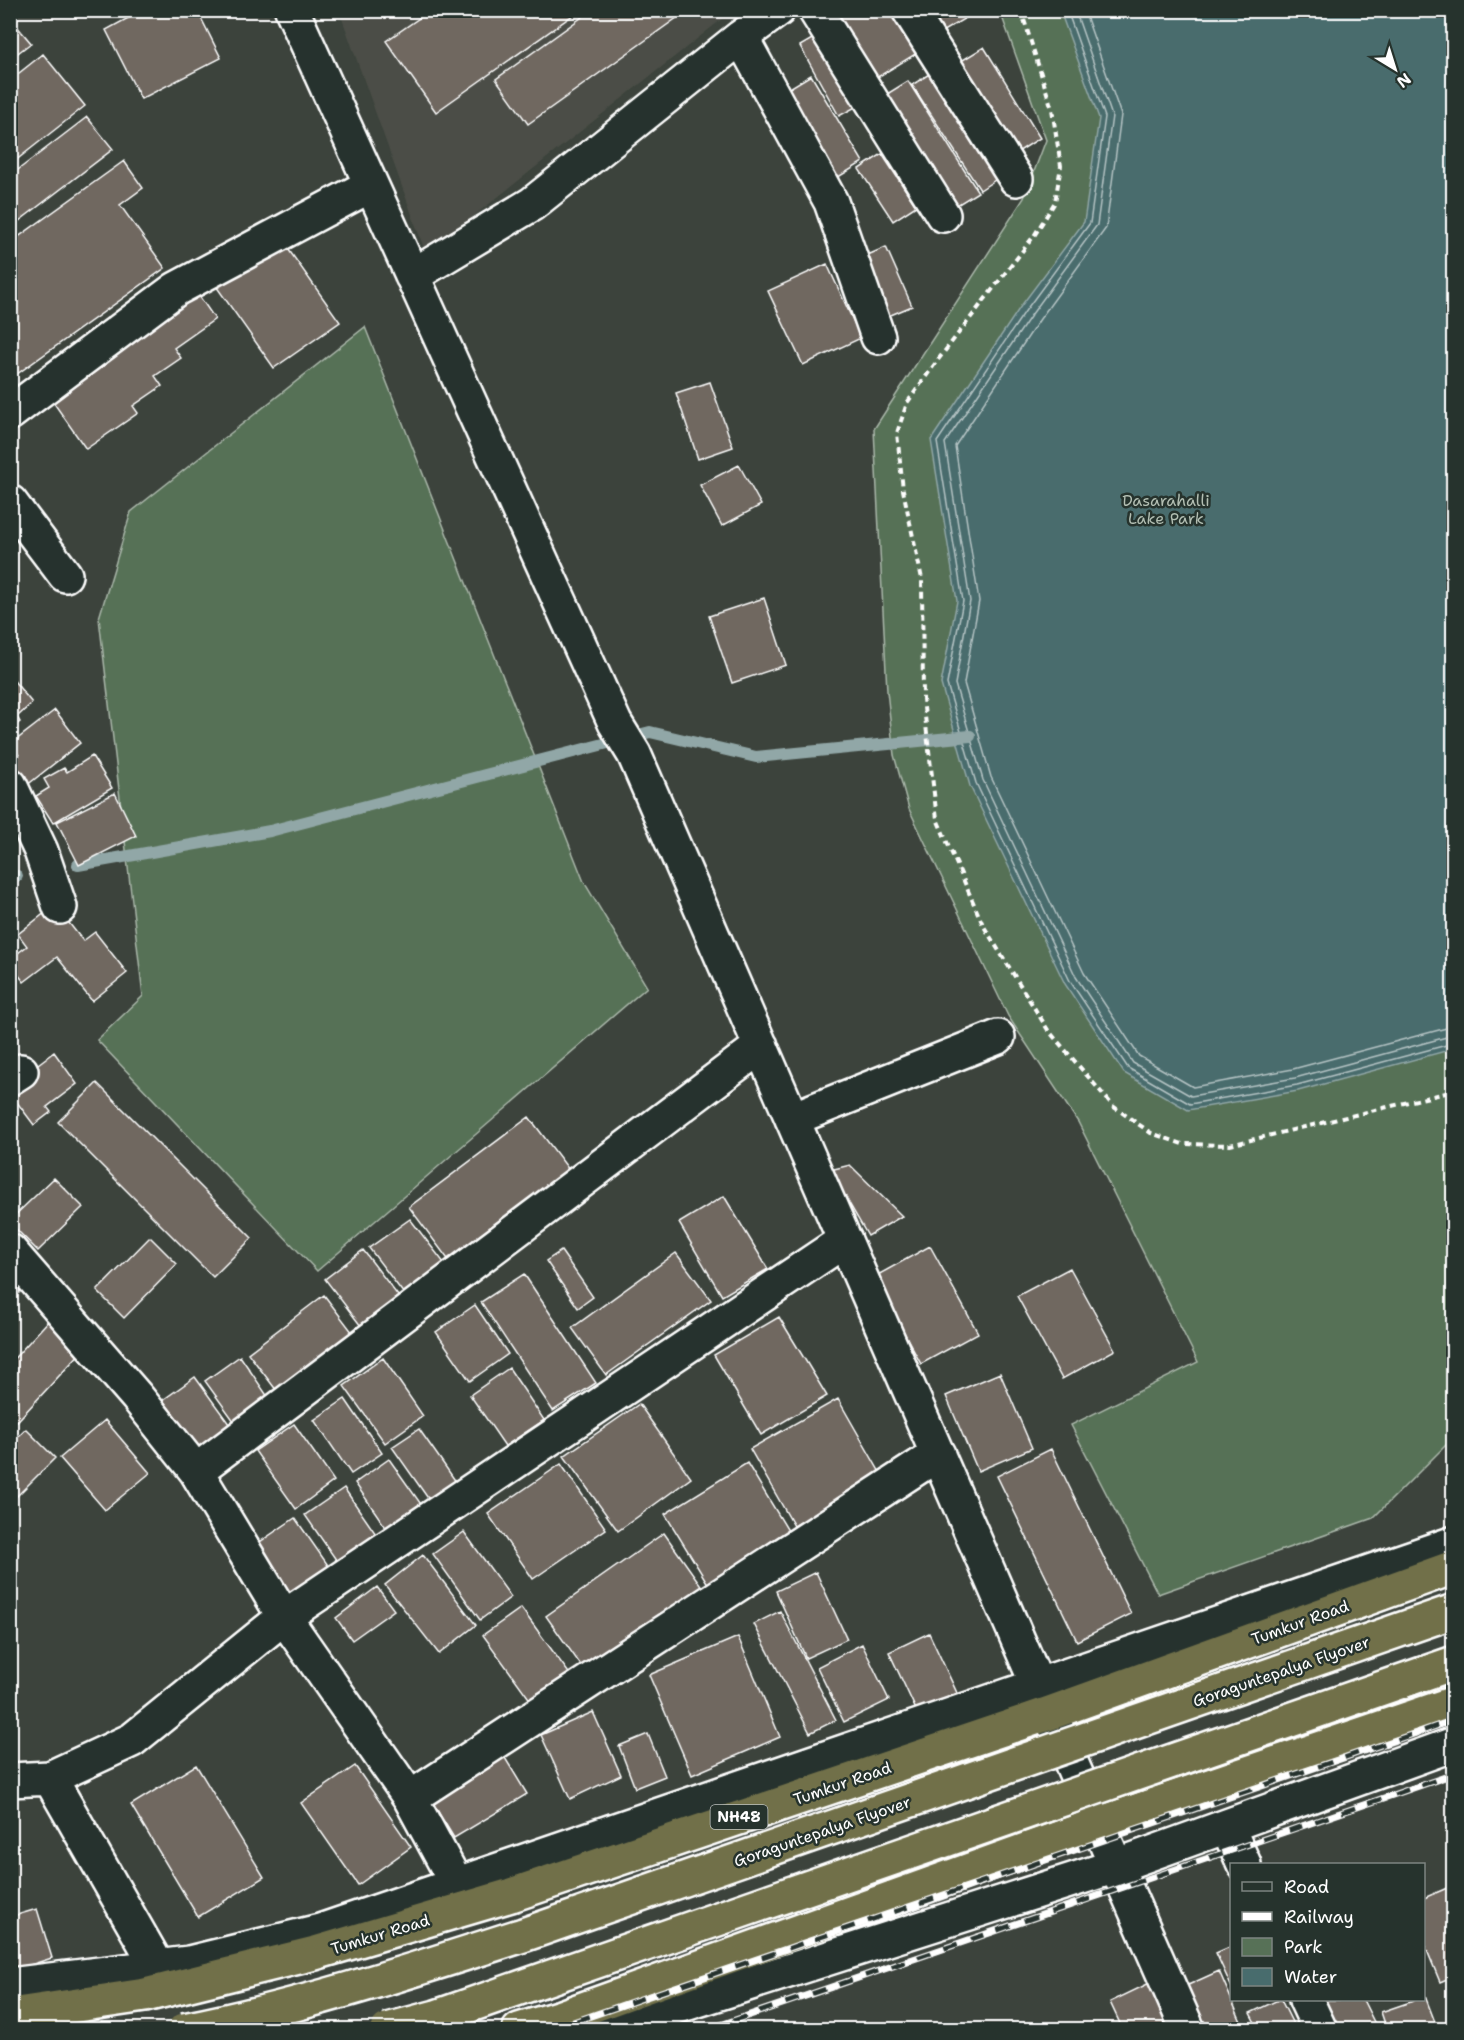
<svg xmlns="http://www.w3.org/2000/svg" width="1464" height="2040" viewBox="0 0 1464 2040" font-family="'Shantell Sans',sans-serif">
	<rect width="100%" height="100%" fill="#3c433c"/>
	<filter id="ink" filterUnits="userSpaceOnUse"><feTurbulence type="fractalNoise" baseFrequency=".0167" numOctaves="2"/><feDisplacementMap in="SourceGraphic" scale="12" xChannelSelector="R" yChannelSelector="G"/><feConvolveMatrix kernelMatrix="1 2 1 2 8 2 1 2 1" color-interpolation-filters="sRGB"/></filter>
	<g filter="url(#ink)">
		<path fill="#4b4e47" d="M339 10 732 11 426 254Z"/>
		<path fill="#577157" stroke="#abb8ab" stroke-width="1.5" d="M1000 11H1453L1454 1126 1451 1127 1454 1130 1453 1438 1373 1518 1158 1594 1071 1425 1198 1362 1078 1122 1008 1016 909 809 894 755 887 691 874 429 1024 198 1046 140Z
			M365 327 584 882 647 987 317 1271 97 1040 143 996 99 618 131 512Z"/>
		<path fill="#486c6d" stroke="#91a7a7" stroke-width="1.5" d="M1060 11H1453V1049L1298 1091 1188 1110 1124 1073 1065 984 970 786 941 684 957 601 931 440 1021 306 1084 222 1099 118Z"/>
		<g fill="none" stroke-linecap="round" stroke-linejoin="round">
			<path stroke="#b6c4c5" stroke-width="1.5" d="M1067 10 1105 117 1090 223 1026 310 937 442 963 601 947 684 976 783 1070 981 1128 1068 1190 1104 1297 1085 1454 1043
				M1075 10 1112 116 1097 225 1032 314 945 443 970 601 955 684 983 780 1076 977 1133 1063 1191 1096 1295 1078 1454 1035
				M1084 10 1121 115 1106 228 1040 319 955 446 979 601 964 683 991 777 1084 973 1139 1056 1193 1087 1293 1069 1454 1026"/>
			<path stroke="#91a7a7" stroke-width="12" d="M78 865 270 831 650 732 756 757 970 736
				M10 877 17 876"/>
		</g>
		<path fill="#6f6760" stroke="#fff" stroke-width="1.5" d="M143 10H197L221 58 141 99 106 30Z
			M431 10H580L436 112 386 41Z
			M592 10H688L528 124 496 79Z
			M822 10H904L927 47 868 83Z
			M928 10H966L969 16 940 33Z
			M10 18 31 43 10 59Z
			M824 32 863 103 839 116 800 46Z
			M984 47 1040 138 1010 157 953 66Z
			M43 54 85 106 10 165V73L14 77Z
			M940 67 1007 172 980 190 912 85Z
			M811 75 863 162 835 179 783 92Z
			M908 81 978 192 949 210 879 99Z
			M87 117 113 149 10 228V176Z
			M882 154 916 206 893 221 859 169Z
			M124 161 143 188 120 205 165 268 10 379V243Z
			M281 239 340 322 274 368 216 286Z
			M886 247 912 306 879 320 854 261Z
			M827 264 861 338 803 365 768 291Z
			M193 287 215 319 174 348 181 358 155 376 162 386 133 406 138 413 86 449 44 389Z
			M710 382 733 447 698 459 676 393Z
			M739 465 761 505 722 526 700 485Z
			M764 598 786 665 732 683 709 616Z
			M10 676 32 703 17 717 20 722 10 729Z
			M55 710 80 743 26 786 10 765V762L19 755 11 744Z
			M92 756 112 788 53 823 36 796 49 788 44 779 64 768 67 772Z
			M115 793 136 836 79 865 57 822Z
			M55 905 83 941 95 932 127 973 92 1001 57 957 24 982 10 964V959L27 946 18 934Z
			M54 1052 77 1084 47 1107 51 1112 34 1125 10 1093V1085Z
			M97 1083 252 1238 213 1277 58 1122Z
			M529 1117 573 1175 453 1266 409 1207Z
			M850 1165 902 1216 868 1236 830 1170Z
			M54 1178 83 1207 38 1251 10 1223V1220Z
			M724 1196 768 1269 722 1296 679 1223Z
			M410 1219 448 1268 407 1298 369 1248Z
			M150 1237 177 1264 124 1318 97 1291Z
			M930 1246 978 1333 921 1364 874 1277Z
			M363 1250 402 1301 364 1330 325 1279Z
			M561 1251 593 1297 578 1308 546 1261Z
			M676 1253 711 1300 606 1375 572 1328Z
			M1070 1268 1115 1350 1062 1379 1017 1296Z
			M524 1274 596 1383 553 1411 481 1302Z
			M10 1282 20 1292 10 1302Z
			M324 1295 356 1337 280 1395 248 1353Z
			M475 1305 508 1354 470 1381 436 1332Z
			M779 1317 827 1396 761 1435 714 1355Z
			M51 1318 84 1349 10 1429V1363Z
			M240 1356 268 1397 234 1421 205 1381Z
			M383 1358 423 1416 385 1443 344 1386Z
			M509 1368 544 1420 505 1446 470 1395Z
			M1000 1373 1032 1448 978 1471 946 1396Z
			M195 1377 232 1428 200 1451 163 1400Z
			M345 1399 382 1453 351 1474 314 1420Z
			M838 1399 882 1476 794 1526 750 1449Z
			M639 1404 691 1478 618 1531 564 1456Z
			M105 1420 150 1473 105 1510 60 1458Z
			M294 1424 334 1481 296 1509 255 1451Z
			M26 1429 55 1458 10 1503V1445Z
			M419 1429 459 1486 432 1504 392 1447Z
			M1051 1449 1131 1614 1077 1641 997 1476Z
			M389 1459 423 1507 389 1532 355 1483Z
			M747 1463 790 1534 708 1584 665 1514Z
			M561 1464 606 1529 533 1579 488 1514Z
			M344 1488 380 1540 341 1567 305 1515Z
			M295 1518 332 1571 292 1599 254 1546Z
			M464 1532 511 1597 480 1620 433 1554Z
			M664 1533 705 1591 587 1674 546 1616Z
			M423 1555 476 1625 439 1654 385 1585Z
			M816 1572 847 1639 806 1658 776 1591Z
			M377 1587 394 1610 352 1640 336 1618Z
			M521 1608 574 1680 536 1708 483 1635Z
			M780 1611 836 1720 810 1733 754 1624Z
			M929 1633 957 1693 917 1712 889 1652Z
			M738 1637 780 1737 692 1775 649 1675Z
			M862 1644 889 1700 844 1722 817 1667Z
			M593 1712 621 1775 570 1799 541 1735Z
			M648 1734 665 1776 635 1788 619 1746Z
			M499 1748 527 1794 454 1838 426 1792Z
			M196 1765 264 1877 198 1917 131 1805Z
			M355 1766 411 1847 358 1885 301 1803Z
			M1454 1885V1976L1440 1982 1424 1943V1898Z
			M37 1909 52 1958 14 1970 10 1957V1917Z
			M1232 1946V1988L1216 1953Z
			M1219 1971 1242 2024 1230 2030H1205L1186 1986Z
			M1160 1978 1184 2030H1123L1110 2002Z
			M1425 1996 1438 2030H1387L1381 2012 1416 2000H1424Z
			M1278 2000H1281L1296 2030H1259L1250 2013Z
			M1322 2000H1363L1378 2030H1335Z"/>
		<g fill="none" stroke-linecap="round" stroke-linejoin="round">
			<defs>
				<path id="minor" d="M292 10 615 723 634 754 1116 1866 1188 2030
					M815 10 943 215
					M909 10 1016 179
					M741 37 831 202 878 337
					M412 276 532 204 741 37 778 10
					M10 413 176 289 371 185
					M10 502 65 575
					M10 785 41 851 60 907
					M10 1078 21 1071
					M792 1119 998 1037
					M10 1251 137 1397 196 1471 284 1617 410 1798 456 1883
					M196 1471 761 1046
					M50 1778 158 1967
					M10 1780 50 1778 132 1740 284 1617 845 1240
					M410 1798 938 1454
					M1227 1826 1244 1864
					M10 1985 189 1963 320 1931 1454 1543
					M1306 2000 1320 2030
					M604 2030 1116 1866 1454 1744"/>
				<path id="highway" d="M10 2015 145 1995 315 1953 511 1895 1050 1713 1454 1567
					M519 2030 561 2017 1098 1824 1454 1703"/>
			</defs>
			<use href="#minor" stroke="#fff" stroke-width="38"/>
			<use href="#highway" stroke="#fff" stroke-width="38"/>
			<path stroke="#fff" stroke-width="4" stroke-dasharray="6 4.5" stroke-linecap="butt" d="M1021 10 1052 109 1061 166 1055 202 1034 236 937 361 907 403 897 433 903 490 922 579 923 699 937 819 983 925 1048 1030 1114 1107 1151 1133 1182 1144 1230 1145 1454 1091"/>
			<use href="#minor" stroke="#26332d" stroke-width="33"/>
			<use href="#highway" stroke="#71704a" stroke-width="33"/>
			<defs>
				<path id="rail" d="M550 2030 1454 1720
					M706 2030 1454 1774"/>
			</defs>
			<use href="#rail" stroke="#fff" stroke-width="7"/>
			<use href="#rail" stroke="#26332d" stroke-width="4.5" stroke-dasharray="14" stroke-linecap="butt"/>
			<defs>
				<path id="highway-bridge" d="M184 2030C300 2007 411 1971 523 1935L1454 1611
					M387 2030 436 2017 1454 1663"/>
			</defs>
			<use href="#highway-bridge" stroke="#fff" stroke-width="38" stroke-linecap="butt"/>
			<use href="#highway-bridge" stroke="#71704a" stroke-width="33"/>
		</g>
	</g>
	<g text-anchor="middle" stroke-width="5" stroke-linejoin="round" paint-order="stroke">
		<rect fill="#26332d" stroke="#bec2c0" stroke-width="1.5" x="710.5" y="1805" width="57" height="24" rx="4.5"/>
		<g font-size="15" font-weight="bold" fill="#fff">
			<text x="739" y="1822">NH48</text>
		</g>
		<g font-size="16" fill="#b3bfb3" stroke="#26332d">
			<text x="1166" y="506">Dasarahalli<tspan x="1166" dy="18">Lake Park</tspan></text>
		</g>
		<g font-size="16" fill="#fff" stroke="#26332d">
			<text transform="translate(1300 1622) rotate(-20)" y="6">Tumkur Road</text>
			<text transform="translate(1281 1671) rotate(-19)" y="6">Goraguntepalya Flyover</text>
			<text transform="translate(842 1783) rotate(-19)" y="6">Tumkur Road</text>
			<text transform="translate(822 1831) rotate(-19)" y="6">Goraguntepalya Flyover</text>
			<text transform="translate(380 1934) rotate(-17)" y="6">Tumkur Road</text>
		</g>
	</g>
	<rect width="1464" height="2040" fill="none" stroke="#26332d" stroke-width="36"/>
	<rect x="18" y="18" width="1428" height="2004" fill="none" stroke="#fff" stroke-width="2" filter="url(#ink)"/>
	<rect x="1230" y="1863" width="195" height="138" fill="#26332d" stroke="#7d8581" stroke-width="1.5"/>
	<rect x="1242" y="1882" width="30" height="9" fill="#26332d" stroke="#7d8581" stroke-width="1.5"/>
	<text x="1284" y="1893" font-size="18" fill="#ffffff">Road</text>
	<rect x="1242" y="1912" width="30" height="9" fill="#ffffff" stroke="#7d8581" stroke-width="1.5"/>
	<text x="1284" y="1923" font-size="18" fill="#ffffff">Railway</text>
	<rect x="1242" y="1938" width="30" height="18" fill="#577157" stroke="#7d8581" stroke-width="1.5"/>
	<text x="1284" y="1953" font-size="18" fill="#ffffff">Park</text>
	<rect x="1242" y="1968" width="30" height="18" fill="#486c6d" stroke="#7d8581" stroke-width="1.5"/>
	<text x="1284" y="1983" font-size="18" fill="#ffffff">Water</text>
	<g transform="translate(1395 69) rotate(142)" stroke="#26332d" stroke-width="4.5" paint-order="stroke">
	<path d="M0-4.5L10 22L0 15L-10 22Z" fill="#ffffff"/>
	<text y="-9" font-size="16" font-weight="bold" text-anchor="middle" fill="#ffffff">N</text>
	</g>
</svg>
